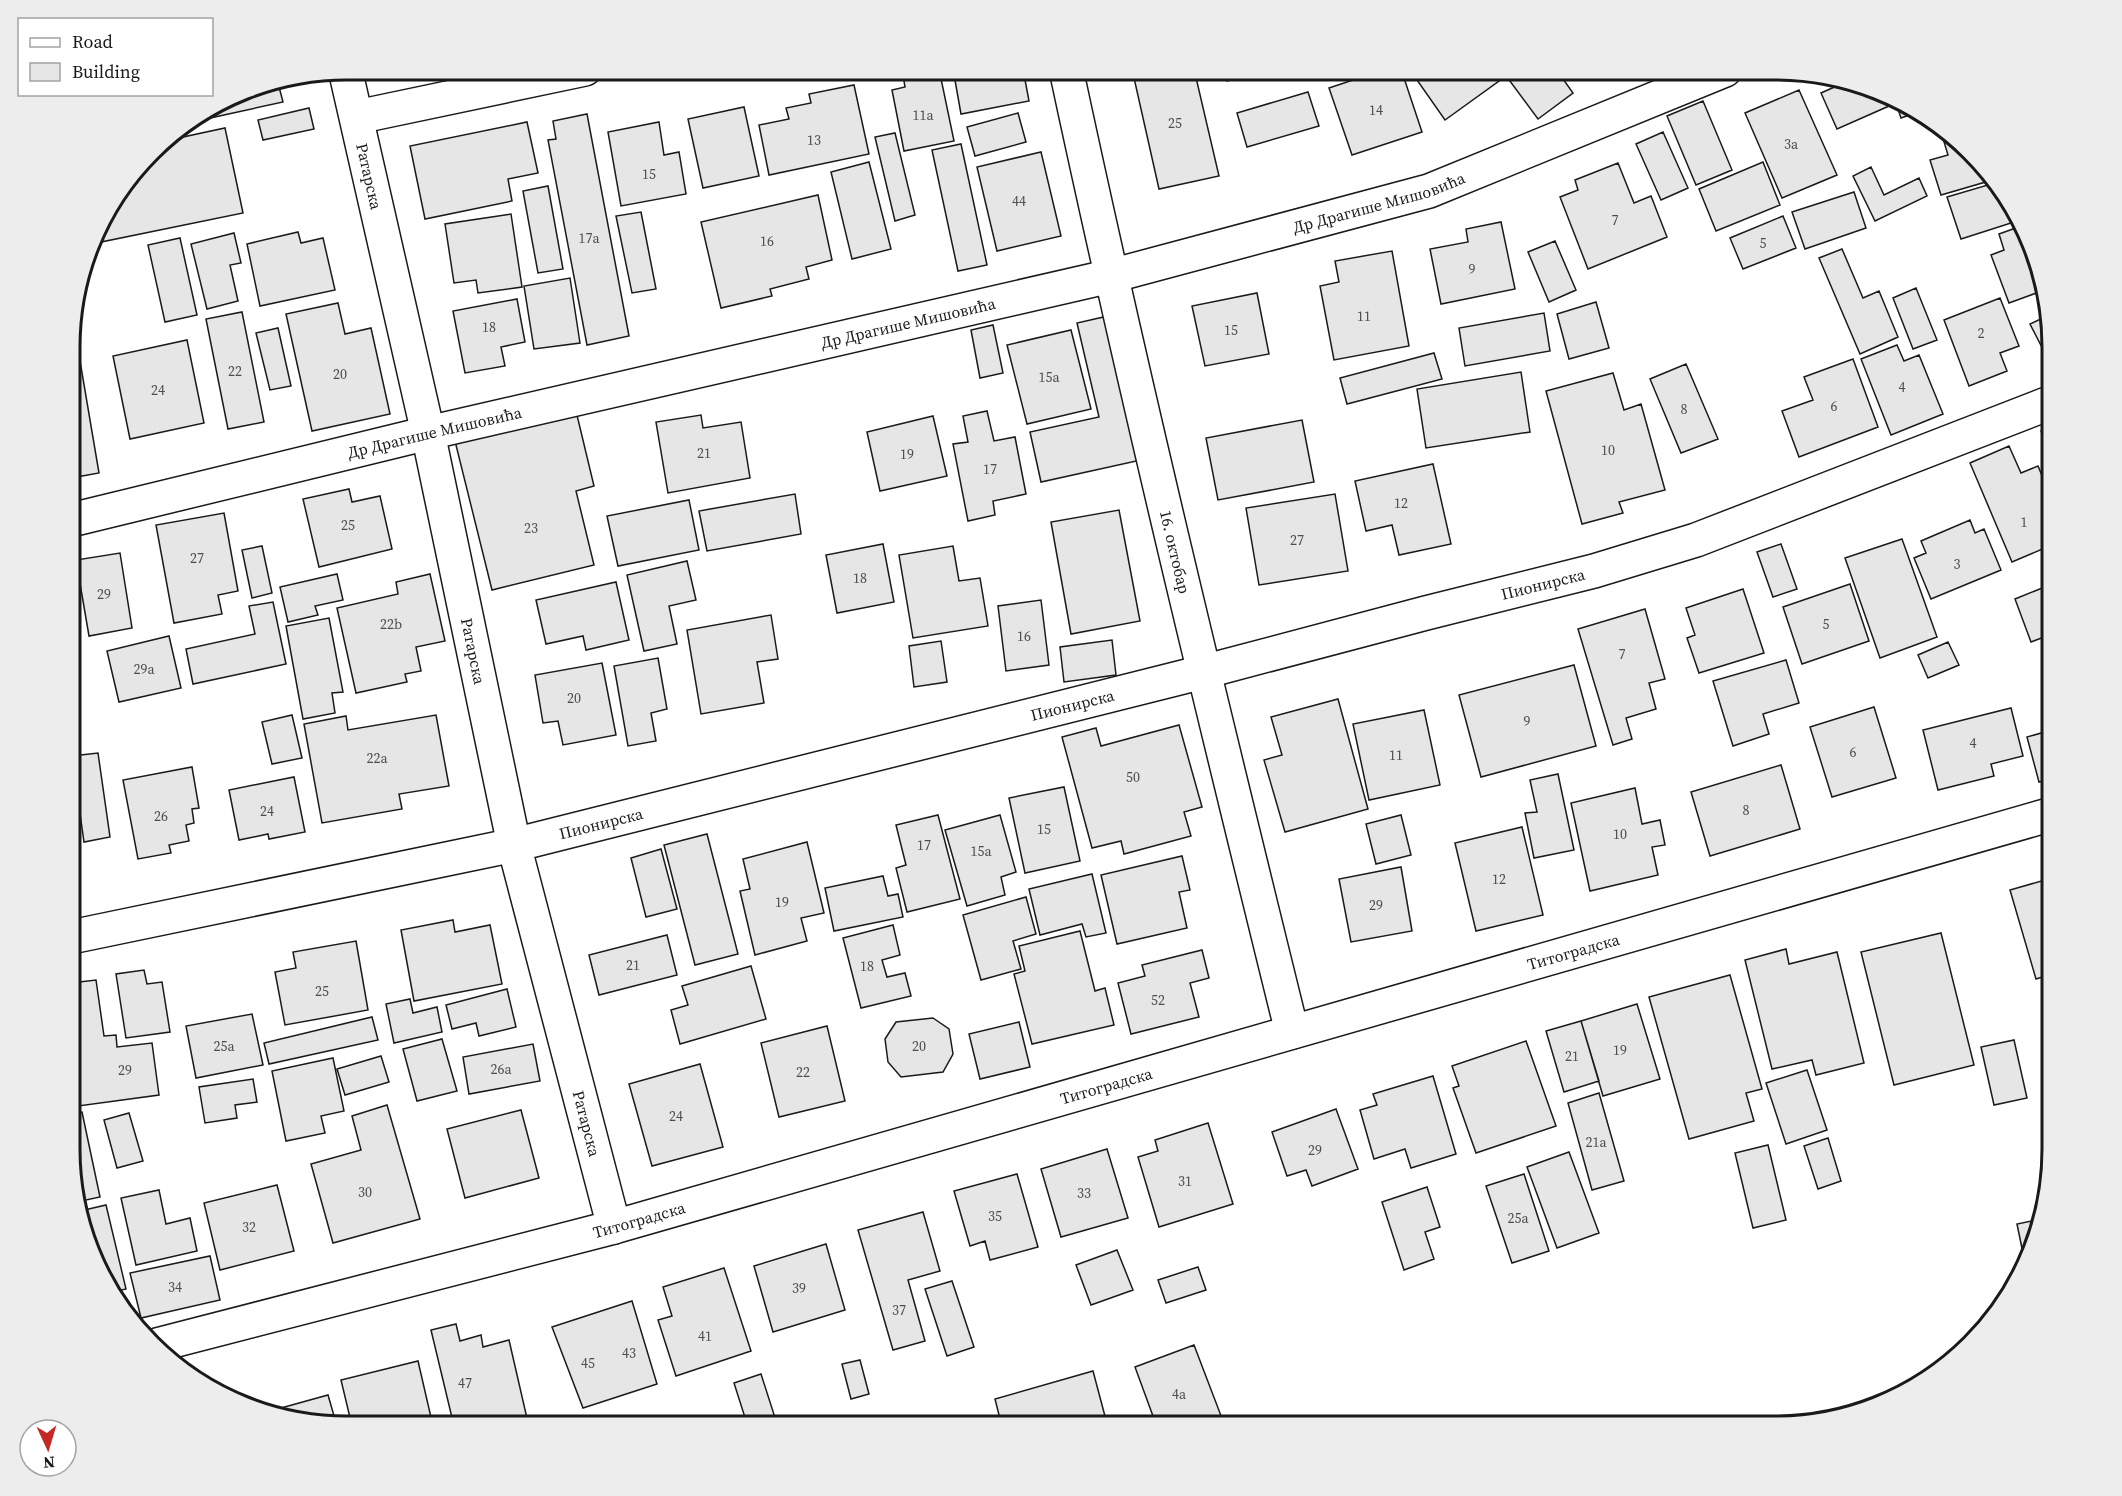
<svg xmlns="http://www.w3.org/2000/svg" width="2122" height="1496" viewBox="0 0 2122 1496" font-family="'Source Serif 4',serif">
	<rect width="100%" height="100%" fill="#fff"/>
	<path fill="#e6e6e6" stroke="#1a1a1a" stroke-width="1.5" d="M902 69H939L954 141 904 151 892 90 905 87Z
		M953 69H1023L1029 101 961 114Z
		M1132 69H1194L1219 176 1159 189Z
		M1224 69H1269L1227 81Z
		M1314 69H1346L1318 80Z
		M1386 69H1401L1422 132 1352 155 1329 88Z
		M1491 69 1499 81 1445 120 1410 70Z
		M1501 69H1556L1573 93 1538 119Z
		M1594 69 1627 70 1598 80Z
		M1848 81 1865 84 1884 94 1889 106 1837 129 1821 93Z
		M278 83 283 102 210 118 209 110 241 90Z
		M854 85 869 154 769 175 759 125 789 119 786 108 811 103 809 94Z
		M1799 90 1837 175 1782 198 1745 113Z
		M1308 92 1319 126 1247 147 1237 113Z
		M1895 100 1918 112 1901 118Z
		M1703 101 1732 170 1696 185 1667 116Z
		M744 107 759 176 703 188 688 119Z
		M309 108 314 129 263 140 258 120Z
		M1018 113 1026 142 975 156 967 127Z
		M587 114 629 336 587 345 548 140 556 139 553 121Z
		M527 122 538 173 508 179 512 201 425 219 410 146Z
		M659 122 664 155 679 152 686 194 621 206 608 132Z
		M225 128 243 213 101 242 98 224 160 142Z
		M1663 132 1688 188 1661 200 1636 144Z
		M895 133 915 215 895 221 875 137Z
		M1949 133 1989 181 1941 195 1930 160 1948 155 1942 135Z
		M961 144 987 265 958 271 932 150Z
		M1041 152 1061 236 997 251 977 167Z
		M869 162 891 249 852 259 831 172Z
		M1763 162 1780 205 1716 231 1699 189Z
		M1618 163 1634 203 1651 196 1667 237 1588 269 1560 197 1578 190 1575 180Z
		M1871 167 1884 195 1919 178 1927 196 1875 221 1853 176Z
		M1991 184 2016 214 2009 216 2011 223 1961 239 1947 197Z
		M548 186 563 269 538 273 523 191Z
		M1854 192 1866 228 1805 249 1792 212Z
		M818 195 832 260 806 267 809 279 770 289 772 296 721 308 701 222Z
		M641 212 656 289 632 293 616 216Z
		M511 214 522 287 478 293 476 280 454 283 445 224Z
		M1783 216 1796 248 1743 269 1730 238Z
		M1501 222 1515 289 1441 304 1430 249 1468 242 1466 229Z
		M2024 225 2042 291 2009 303 1991 255 2004 250 1999 234Z
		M298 232 301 243 323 238 335 290 260 306 247 244Z
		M234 233 241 263 230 265 238 301 207 309 191 244Z
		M180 238 197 315 165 322 148 245Z
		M1555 241 1576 290 1549 302 1528 252Z
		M1842 249 1863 298 1879 291 1898 337 1860 354 1819 258Z
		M1392 251 1409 346 1334 360 1320 286 1339 282 1335 261Z
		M570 278 580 343 534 349 524 286Z
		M1916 288 1937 340 1913 349 1893 298Z
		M1257 293 1269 354 1205 366 1192 306Z
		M2000 298 2019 346 2000 353 2007 371 1969 386 1944 320Z
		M517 299 525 342 501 347 505 366 465 373 453 311Z
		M1596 302 1609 348 1569 359 1557 314Z
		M338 303 345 334 371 328 390 414 312 431 286 314Z
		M242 312 264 422 228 429 206 319Z
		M1544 313 1550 351 1465 366 1459 328Z
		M2049 315 2052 329V367L2030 324Z
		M1108 316 1141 460 1041 482 1030 432 1099 417 1077 323Z
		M993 325 1003 373 980 378 971 330Z
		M278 328 291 386 270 390 256 333Z
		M1071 330 1091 409 1027 424 1007 345Z
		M187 340 204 423 130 439 113 356Z
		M1897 345 1904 361 1919 355 1943 414 1891 435 1861 359Z
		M1434 353 1442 379 1347 404 1340 378Z
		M1853 359 1878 427 1799 457 1782 411 1813 400 1804 377Z
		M80 361 99 473 71 478V363Z
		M1686 364 1718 439 1681 453 1650 379Z
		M1521 372 1530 432 1426 448 1417 389Z
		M1613 373 1624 410 1641 404 1665 490 1619 502 1623 513 1582 524 1546 391Z
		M576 411 594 486 576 491 594 565 492 590 455 441Z
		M987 411 994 441 1015 437 1026 494 993 501 995 515 968 521 953 444 968 442 963 416Z
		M701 415 703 428 741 422 750 478 668 493 656 422Z
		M933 416 947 476 880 491 867 432Z
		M1302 420 1314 482 1218 500 1206 438Z
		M2052 426V460L2041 431Z
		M2009 446 2021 473 2038 466 2052 500V545L2012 562 1970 463Z
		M1433 464 1451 544 1399 555 1392 525 1366 531 1355 481Z
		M349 489 352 502 380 496 392 549 319 567 303 499Z
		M795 494 801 534 707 551 699 511Z
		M1335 494 1348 571 1259 585 1246 508Z
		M689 500 699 550 618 566 607 516Z
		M1119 510 1140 621 1071 634 1051 522Z
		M224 513 238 591 218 595 222 614 174 623 156 525Z
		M1970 520 1975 533 1984 529 2001 570 1931 599 1914 558 1926 553 1921 541Z
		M1902 539 1937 637 1880 658 1845 558Z
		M883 544 894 602 837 613 826 555Z
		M1781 544 1797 589 1773 597 1757 552Z
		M262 546 272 593 252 598 242 550Z
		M953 546 959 581 980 578 988 626 913 638 899 555Z
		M120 553 132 628 89 636 76 560Z
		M687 561 696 600 669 606 677 644 644 651 627 575Z
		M337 574 343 600 315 606 318 615 288 622 280 587Z
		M430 574 445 641 416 647 421 671 405 674 407 682 356 693 337 608 398 594 396 582Z
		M616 582 629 640 586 650 583 636 546 644 536 600Z
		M1850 584 1869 641 1802 664 1783 607Z
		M2052 584V634L2031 642 2015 599Z
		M1743 589 1764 653 1699 673 1687 638 1695 635 1686 608Z
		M1041 600 1049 665 1006 671 998 606Z
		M273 602 286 664 193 684 186 649 255 634 249 606Z
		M1645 609 1665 679 1649 683 1656 709 1626 718 1632 739 1613 745 1578 629Z
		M771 615 778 659 757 662 764 703 701 714 687 630Z
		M329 618 343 692 332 693 335 713 303 719 286 626Z
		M169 636 181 688 119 702 107 651Z
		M1112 640 1116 675 1064 682 1060 647Z
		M941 641 947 682 914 687 909 646Z
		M1948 642 1959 665 1928 678 1918 655Z
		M658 658 667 709 651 713 656 741 628 746 614 666Z
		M1786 660 1799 703 1763 714 1769 734 1733 746 1713 681Z
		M602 663 616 735 563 745 558 721 543 723 535 675Z
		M1574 665 1596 746 1481 777 1459 695Z
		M1338 699 1368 809 1285 832 1264 760 1282 755 1271 717Z
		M1874 707 1896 778 1832 797 1810 727Z
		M2011 708 2023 756 1991 764 1994 776 1938 790 1923 730Z
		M1424 710 1440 785 1369 800 1353 724Z
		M292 715 302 758 272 764 262 722Z
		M436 715 449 786 399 794 402 809 322 823 304 724 346 716 348 730Z
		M1179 725 1202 807 1184 812 1191 836 1124 854 1121 841 1092 848 1062 737 1096 728 1101 746Z
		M2052 730V779L2039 782 2027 737Z
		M98 753 110 837 84 842 72 756Z
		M1781 765 1800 829 1710 856 1691 792Z
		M192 767 199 808 192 809 194 823 186 825 189 841 169 845 171 853 138 859 123 780Z
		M1558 774 1574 850 1534 858 1525 813 1537 812 1530 780Z
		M294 777 305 832 269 839 268 834 239 840 229 790Z
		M1064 787 1080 861 1025 873 1009 798Z
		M1635 788 1642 824 1660 820 1665 845 1652 847 1658 875 1590 891 1571 803Z
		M938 815 960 899 907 912 896 868 906 865 896 825Z
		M1000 815 1016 872 1001 877 1005 895 967 906 945 830Z
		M1401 815 1411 855 1376 864 1366 824Z
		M1522 827 1543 915 1476 931 1455 843Z
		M707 834 738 954 695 965 664 845Z
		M807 842 824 913 801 918 807 941 755 955 740 891 750 889 743 859Z
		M661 849 677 909 646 917 631 858Z
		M1182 856 1190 890 1179 892 1187 928 1117 944 1101 875Z
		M1401 867 1412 931 1351 942 1339 879Z
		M1092 874 1106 933 1086 937 1082 924 1040 935 1029 889Z
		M883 876 888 896 898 894 903 917 834 931 825 888Z
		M2052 878V974L2036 979 2010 890Z
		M1026 897 1036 934 1013 941 1021 969 981 980 963 915Z
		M453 920 455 932 490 925 502 984 414 1001 401 930Z
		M893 925 900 955 882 960 887 977 905 973 911 996 861 1008 843 938Z
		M1080 931 1095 991 1105 988 1114 1025 1032 1044 1014 974 1025 971 1019 946Z
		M1941 933 1974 1065 1894 1085 1861 952Z
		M667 935 677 975 599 995 589 955Z
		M356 941 368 1010 285 1025 275 972 296 968 293 952Z
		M1786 949 1789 964 1837 952 1864 1063 1816 1075 1812 1060 1772 1069 1745 960Z
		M1202 950 1209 978 1190 983 1199 1017 1131 1034 1118 983 1145 976 1142 965Z
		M751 966 766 1019 680 1044 671 1010 688 1005 682 986Z
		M144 970 147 984 162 982 170 1032 126 1038 116 974Z
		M1730 975 1762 1089 1746 1093 1754 1121 1689 1139 1649 997Z
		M96 980 104 1036 116 1035 117 1047 152 1043 159 1095 71 1107V983Z
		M507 989 516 1027 479 1036 476 1023 452 1029 446 1005Z
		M410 999 413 1013 437 1007 442 1032 394 1043 386 1004Z
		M1637 1004 1660 1079 1603 1096 1581 1021Z
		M252 1014 263 1065 196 1078 186 1026Z
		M372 1017 378 1040 269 1064 264 1043Z
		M933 1018 949 1029 953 1054 943 1072 901 1077 888 1062 885 1039 896 1022Z
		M1581 1021 1599 1081 1564 1092 1546 1031Z
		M1019 1022 1030 1067 980 1079 969 1034Z
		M827 1026 845 1101 779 1117 761 1043Z
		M442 1039 457 1091 417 1101 403 1049Z
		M2014 1040 2027 1098 1994 1105 1981 1047Z
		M1526 1041 1556 1126 1476 1153 1453 1088 1459 1086 1452 1066Z
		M533 1044 540 1081 469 1094 463 1057Z
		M381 1056 389 1082 345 1095 337 1069Z
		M333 1058 344 1111 321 1116 325 1133 286 1141 272 1071Z
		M700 1064 723 1147 652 1166 629 1084Z
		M1807 1070 1827 1130 1786 1144 1766 1083Z
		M1433 1076 1456 1154 1411 1168 1405 1149 1374 1159 1360 1110 1377 1105 1373 1094Z
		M253 1079 257 1102 235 1105 237 1118 205 1123 199 1087Z
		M1599 1093 1624 1181 1592 1190 1568 1103Z
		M387 1105 420 1219 333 1243 311 1164 361 1150 352 1116Z
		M1336 1109 1358 1169 1312 1186 1306 1170 1287 1176 1272 1132Z
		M521 1110 539 1178 465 1198 447 1129Z
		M82 1112 100 1197 77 1202 71 1185V1114Z
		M129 1113 143 1161 117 1168 104 1120Z
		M1208 1123 1233 1204 1159 1227 1138 1157 1158 1151 1155 1140Z
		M1828 1138 1841 1181 1818 1189 1804 1146Z
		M1768 1145 1786 1220 1753 1228 1735 1153Z
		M1107 1149 1128 1218 1061 1237 1041 1169Z
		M1569 1152 1599 1233 1557 1248 1527 1167Z
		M1017 1174 1038 1247 990 1260 985 1241 970 1246 954 1191Z
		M1524 1174 1549 1251 1512 1263 1486 1186Z
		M277 1185 294 1251 220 1270 204 1203Z
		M1427 1187 1440 1227 1425 1232 1434 1259 1404 1270 1382 1202Z
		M159 1190 166 1224 190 1218 197 1251 136 1265 121 1198Z
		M106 1205 126 1289 110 1293 106 1288 80 1211Z
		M923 1212 940 1271 908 1280 925 1341 893 1350 858 1230Z
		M2042 1219 2038 1239 2025 1263 2017 1224Z
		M826 1244 845 1310 773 1332 754 1266Z
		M1117 1250 1133 1290 1091 1305 1076 1265Z
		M210 1256 220 1300 141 1318 130 1273Z
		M1198 1267 1206 1290 1166 1303 1158 1280Z
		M724 1268 751 1351 676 1376 658 1320 672 1316 663 1287Z
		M952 1281 974 1347 947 1356 925 1289Z
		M632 1301 657 1384 583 1408 552 1327Z
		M456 1324 460 1341 481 1335 483 1347 509 1340 529 1427 454 1426 431 1330Z
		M1194 1345 1223 1421 1208 1427H1157L1135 1367Z
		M860 1360 869 1394 851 1399 842 1364Z
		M418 1361 433 1426H352L341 1380Z
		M1093 1371 1106 1420 1092 1423 1093 1427H1002L995 1399Z
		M761 1374 778 1427H748L734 1383Z
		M328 1395 337 1426 263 1413Z
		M868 1419 870 1427H839Z"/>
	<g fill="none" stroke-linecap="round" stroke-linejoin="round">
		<defs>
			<g id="minor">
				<path id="s1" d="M345 69 428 433 514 845 614 1227"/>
				<path id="s2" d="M1066 69C1135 392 1213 712 1292 1032"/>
				<path d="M357 117 585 69"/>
				<path id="s3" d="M71 520 428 433 1111 276 1429 191 1725 70"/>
				<path id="s4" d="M71 937 514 845 1203 672 1426 613 1594 571 1696 540 2052 402"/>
				<path id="s5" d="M157 1345 614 1227 2052 814"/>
			</g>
		</defs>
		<use href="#minor" stroke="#1a1a1a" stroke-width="36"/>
		<use href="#minor" stroke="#fff" stroke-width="33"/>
	</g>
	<g text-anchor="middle" stroke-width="4.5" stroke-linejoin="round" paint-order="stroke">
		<g font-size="14" fill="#4d4d4d">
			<text x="1376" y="115">14</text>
			<text x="923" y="120">11a</text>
			<text x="1175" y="128">25</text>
			<text x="814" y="145">13</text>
			<text x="1791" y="149">3a</text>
			<text x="649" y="179">15</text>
			<text x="1019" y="206">44</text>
			<text x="1615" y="225">7</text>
			<text x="589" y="243">17a</text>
			<text x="767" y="246">16</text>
			<text x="1763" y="248">5</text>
			<text x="1472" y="274">9</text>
			<text x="1364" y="321">11</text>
			<text x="489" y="332">18</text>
			<text x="1231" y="335">15</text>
			<text x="1981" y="338">2</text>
			<text x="235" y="376">22</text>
			<text x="340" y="379">20</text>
			<text x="1049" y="382">15a</text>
			<text x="1902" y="392">4</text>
			<text x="158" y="395">24</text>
			<text x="1834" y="411">6</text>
			<text x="1684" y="414">8</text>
			<text x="1608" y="455">10</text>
			<text x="704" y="458">21</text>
			<text x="907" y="459">19</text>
			<text x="990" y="474">17</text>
			<text x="1401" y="508">12</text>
			<text x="2024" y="527">1</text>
			<text x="348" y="530">25</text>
			<text x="531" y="533">23</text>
			<text x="1297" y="545">27</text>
			<text x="197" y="563">27</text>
			<text x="1957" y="569">3</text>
			<text x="860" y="583">18</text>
			<text x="104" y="599">29</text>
			<text x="391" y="629">22b</text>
			<text x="1826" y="629">5</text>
			<text x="1024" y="641">16</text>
			<text x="1622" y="659">7</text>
			<text x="144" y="674">29a</text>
			<text x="574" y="703">20</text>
			<text x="1527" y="726">9</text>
			<text x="1973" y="748">4</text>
			<text x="1853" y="757">6</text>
			<text x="1396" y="760">11</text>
			<text x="377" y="763">22a</text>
			<text x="1133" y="782">50</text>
			<text x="1746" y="815">8</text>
			<text x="267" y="816">24</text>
			<text x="161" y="821">26</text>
			<text x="1044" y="834">15</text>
			<text x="1620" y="839">10</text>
			<text x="924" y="850">17</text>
			<text x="981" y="856">15a</text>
			<text x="1499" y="884">12</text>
			<text x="782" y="907">19</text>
			<text x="1376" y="910">29</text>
			<text x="633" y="970">21</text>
			<text x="867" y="971">18</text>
			<text x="322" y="996">25</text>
			<text x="1158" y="1005">52</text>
			<text x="224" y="1051">25a</text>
			<text x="919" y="1051">20</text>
			<text x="1620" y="1055">19</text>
			<text x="1572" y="1061">21</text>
			<text x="501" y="1074">26a</text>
			<text x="125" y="1075">29</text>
			<text x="803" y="1077">22</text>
			<text x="676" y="1121">24</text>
			<text x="1596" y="1147">21a</text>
			<text x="1315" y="1155">29</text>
			<text x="1185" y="1186">31</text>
			<text x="365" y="1197">30</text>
			<text x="1084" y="1198">33</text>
			<text x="995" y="1221">35</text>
			<text x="1518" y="1223">25a</text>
			<text x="249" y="1232">32</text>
			<text x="175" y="1292">34</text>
			<text x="799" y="1293">39</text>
			<text x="899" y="1315">37</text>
			<text x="705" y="1341">41</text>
			<text x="629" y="1358">43</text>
			<text x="588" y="1368">45</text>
			<text x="465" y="1388">47</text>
			<text x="1179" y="1399">4a</text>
		</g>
		<g font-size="16" fill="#1a1a1a" stroke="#fff">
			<text dy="6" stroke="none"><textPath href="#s1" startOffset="110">Ратарска</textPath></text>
			<text dy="6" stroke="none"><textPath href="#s3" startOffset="1346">Др Драгише Мишовића</textPath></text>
			<text dy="6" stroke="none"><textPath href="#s3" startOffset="860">Др Драгише Мишовића</textPath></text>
			<text dy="6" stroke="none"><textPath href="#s3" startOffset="374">Др Драгише Мишовића</textPath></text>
			<text dy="6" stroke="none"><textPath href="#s2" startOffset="495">16. октобар</textPath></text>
			<text dy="6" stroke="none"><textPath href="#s4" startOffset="1514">Пионирска</textPath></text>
			<text dy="6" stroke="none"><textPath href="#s1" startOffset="596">Ратарска</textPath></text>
			<text dy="6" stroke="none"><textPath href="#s4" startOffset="1028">Пионирска</textPath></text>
			<text dy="6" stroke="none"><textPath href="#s4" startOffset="542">Пионирска</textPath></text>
			<text dy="6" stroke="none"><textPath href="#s5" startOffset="1470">Титоградска</textPath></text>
			<text dy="6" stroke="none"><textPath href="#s5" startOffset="984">Титоградска</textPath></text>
			<text dy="6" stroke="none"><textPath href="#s1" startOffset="1082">Ратарска</textPath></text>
			<text dy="6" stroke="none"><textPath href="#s5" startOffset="498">Титоградска</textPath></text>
		</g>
	</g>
	<path d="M0 0H2122V1496H0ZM347 80H1775A267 267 0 0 1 2042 347V1149A267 267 0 0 1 1775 1416H347A267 267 0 0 1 80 1149V347A267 267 0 0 1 347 80Z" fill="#ededed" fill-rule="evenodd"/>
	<path fill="none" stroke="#1a1a1a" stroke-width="3" d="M347 80H1775A267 267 0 0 1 2042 347V1149A267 267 0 0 1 1775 1416H347A267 267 0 0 1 80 1149V347A267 267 0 0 1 347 80Z"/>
	<rect x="18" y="18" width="195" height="78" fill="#ffffff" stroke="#a3a3a3" stroke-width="1.5"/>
	<rect x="30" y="38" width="30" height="9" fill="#ffffff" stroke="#a3a3a3" stroke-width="1.5"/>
	<text x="72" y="48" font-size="18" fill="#1a1a1a">Road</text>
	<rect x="30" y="63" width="30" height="18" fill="#e6e6e6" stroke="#a3a3a3" stroke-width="1.5"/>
	<text x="72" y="78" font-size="18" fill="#1a1a1a">Building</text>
	<g transform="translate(48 1448) rotate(176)"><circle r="28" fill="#ffffff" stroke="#a3a3a3" stroke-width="1.5"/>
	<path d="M0-4.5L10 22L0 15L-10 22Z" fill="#c62828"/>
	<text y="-9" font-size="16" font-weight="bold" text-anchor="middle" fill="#1a1a1a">N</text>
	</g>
</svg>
